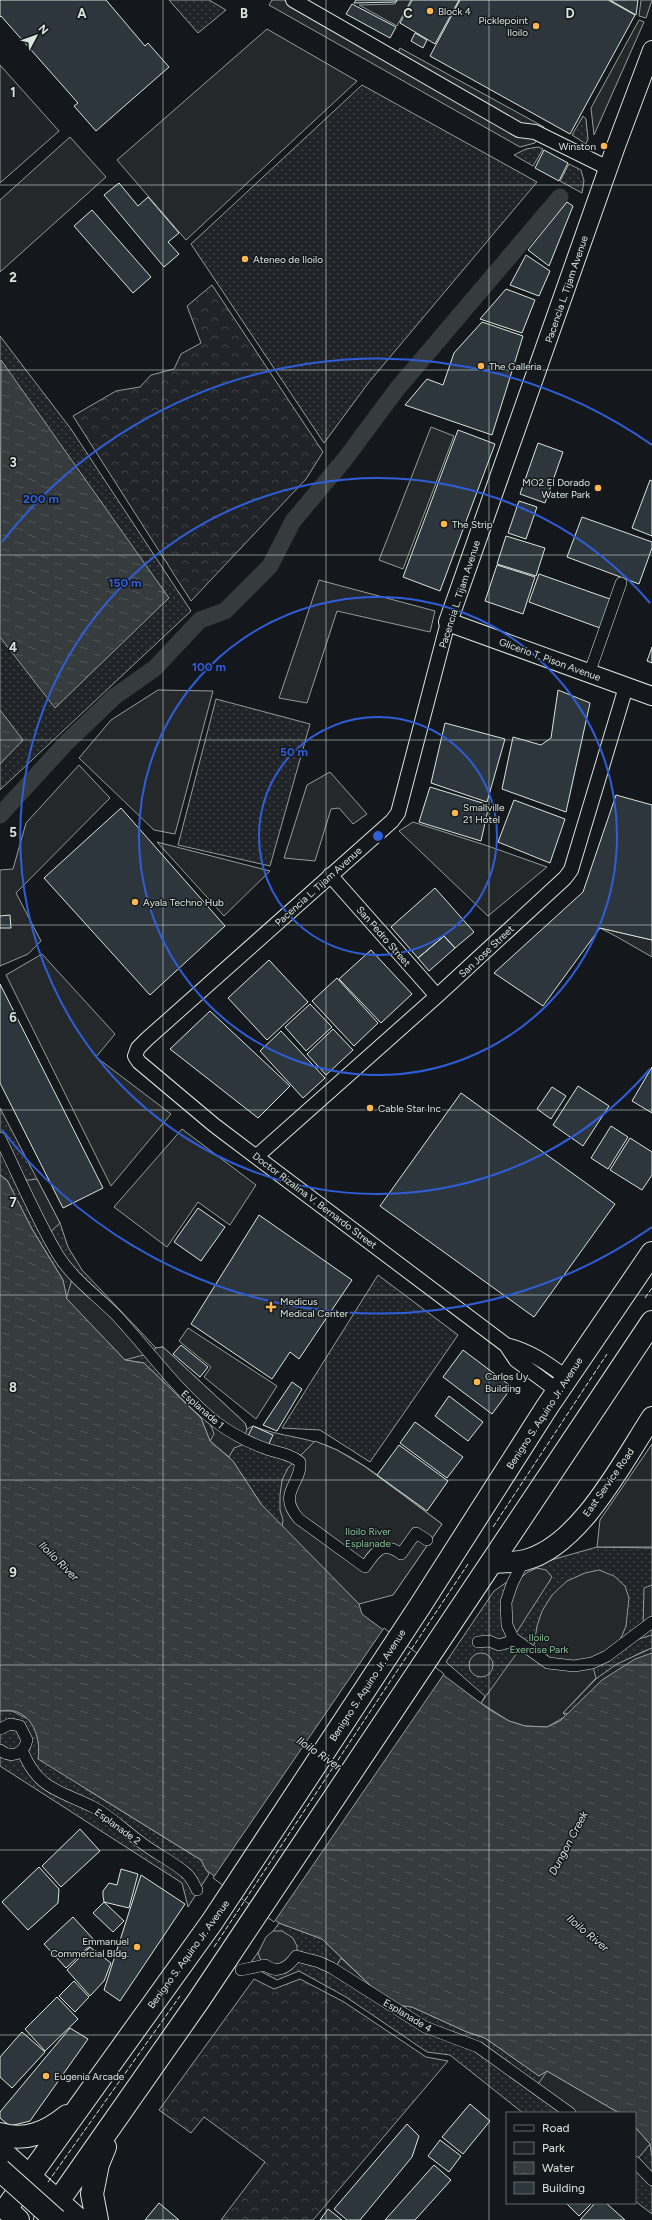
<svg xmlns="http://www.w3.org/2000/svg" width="652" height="2220" viewBox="0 0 652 2220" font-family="Figtree,sans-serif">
	<defs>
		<pattern id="green-dots" width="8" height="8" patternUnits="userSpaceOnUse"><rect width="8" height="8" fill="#202428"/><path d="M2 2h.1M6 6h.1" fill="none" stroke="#404447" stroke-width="1.8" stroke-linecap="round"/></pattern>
		<pattern id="forest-crowns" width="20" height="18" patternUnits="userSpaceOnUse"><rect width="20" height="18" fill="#202428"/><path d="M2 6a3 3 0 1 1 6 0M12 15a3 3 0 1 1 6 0" fill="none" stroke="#404447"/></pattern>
		<pattern id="wetland-marsh" width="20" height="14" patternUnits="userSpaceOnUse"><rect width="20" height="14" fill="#202428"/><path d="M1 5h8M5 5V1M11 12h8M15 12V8" fill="none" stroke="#404447"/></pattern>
		<pattern id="water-ripples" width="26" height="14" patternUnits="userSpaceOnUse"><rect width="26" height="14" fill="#363b3e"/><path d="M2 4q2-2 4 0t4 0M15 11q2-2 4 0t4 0" fill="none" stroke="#525759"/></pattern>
	</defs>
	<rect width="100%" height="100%" fill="#14181c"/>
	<path fill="url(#green-dots)" stroke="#939e99" d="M169 0H209L226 10 198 33Z
		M362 85 537 182 369 382 324 443 191 244Z
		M583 116 586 119 588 139 586 144 572 135Z
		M538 147 543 149 533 166 514 155 526 149Z
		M569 164 581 170 584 181 582 193 560 181Z
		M0 336 71 429 191 611 0 790Z
		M216 699 310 724 270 866 178 845Z
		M0 1108 60 1223 68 1247 82 1270 156 1348 163 1347 245 1423 247 1429 253 1426C280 1437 311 1437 337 1450 375 1469 408 1499 442 1524L393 1595 282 1528 261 1504 233 1461 210 1441 201 1418 144 1363 125 1360 66 1299 63 1280 32 1229 7 1180 0 1175Z
		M378 1275 458 1335 370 1462 320 1430 282 1428Z
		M597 1547 652 1548V1648C619 1660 588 1688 563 1713L566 1716 481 1703 485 1696 446 1662 494 1591 530 1566Z
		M0 1711H12L28 1719 35 1727 40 1749 86 1789 201 1860 209 1874 188 1907 182 1883 0 1766Z
		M279 1923 322 1939 371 1986 397 2005 412 2007 467 2032 485 2038 539 2076 547 2071 619 2113H523L450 2055 427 2052 346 1997 299 1971 277 1980 249 1965Z
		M635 2127 650 2144 652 2156V2214L635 2201Z"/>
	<path fill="url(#forest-crowns)" stroke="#939e99" d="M212 285 323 452 306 479 191 601 73 416 116 391 140 387 151 375 174 369 181 354 201 343 187 306Z
		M254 1979 274 1989 300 1979 344 2002 426 2057 448 2061 313 2220H221L265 2162 204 2117 191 2133 159 2110Z"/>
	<path fill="url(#wetland-marsh)" stroke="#939e99" d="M652 1648V1674L575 1716 563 1713 597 1678 617 1664Z"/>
	<path fill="#202428" stroke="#939e99" d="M0 65 59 131 0 183Z"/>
	<path fill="#24282b" stroke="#939e99" d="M272 0H287L394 62 400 48 544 127 535 143 520 147 269 5Z
		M397 0H411L397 26 359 5 395 4Z
		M641 0H652L646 18 639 16Z
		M639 20 644 22 594 135 591 108Z
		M267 29 357 81 186 240 117 160Z
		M70 137 106 177 0 272V200Z
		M431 427 454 436 403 569 379 560Z
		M319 580 435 611 430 632 337 611 307 703 279 698Z
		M158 690 213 691 175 834 154 830 79 758 111 720Z
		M79 765 110 798 16 893 41 941 28 954 0 966V870L13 869 26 823Z
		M330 772 367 814 353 824 339 808 331 809 315 861 284 858 307 785Z
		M413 822 488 846 547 867 488 916 399 831Z
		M157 842 270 871 224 916Z
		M600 928 652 940V957L619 938Z
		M42 954 115 1034 96 1057 171 1114 111 1186 6 975Z
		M182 1129 256 1185 230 1225 198 1202 167 1247 114 1207Z
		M37 1179 60 1223 47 1235 20 1181Z
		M73 1276 147 1353 156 1348 163 1347 245 1423 247 1429 244 1439 250 1442 234 1448 229 1457 210 1441 214 1434 207 1414 147 1354 125 1360 66 1299Z
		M188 1328 277 1386 256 1419 204 1377 211 1367 179 1341Z
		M315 1441 337 1450 364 1466 442 1524 393 1595 359 1604 282 1528 283 1520 280 1510V1495L282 1480 288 1468Z
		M652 1444V1547H597L600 1520Z
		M537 1568 546 1570 552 1577 513 1638 507 1625 512 1584 528 1572Z
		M599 1570 614 1576 625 1586 629 1598 626 1626 621 1638 610 1650 592 1663 596 1678 563 1713 566 1716 547 1727 525 1726 509 1721 481 1703 522 1646 533 1652 537 1626 542 1611 552 1595 567 1581 585 1573Z
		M652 1585V1635L625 1643 643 1628 644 1588Z
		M469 1665a12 12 0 1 1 24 0a12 12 0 1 1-24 0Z
		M273 1931H282L293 1938 297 1946V1952L283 1968 261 1961 258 1953 266 1937Z
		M341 1958 371 1986 335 1969Z
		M547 2071 619 2113H570L535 2089Z
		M635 2127 650 2144 635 2162Z"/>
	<path fill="url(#water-ripples)" stroke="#939e99" d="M1 360 169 598 55 708 0 637Z
		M0 710 23 740 0 764Z
		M0 1175 7 1180 32 1229 63 1280 67 1299 125 1360 144 1363 201 1418 210 1441 233 1461 261 1504 359 1604 362 1614 490 1710 509 1721 525 1726 547 1727 560 1721 602 1680 635 1659 652 1653V2156L650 2144 635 2127V2113H619L547 2071 539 2076 485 2038 467 2032 412 2007 397 2005 371 1986 322 1939 279 1923 206 1870 201 1860 38 1759C42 1735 29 1705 0 1711Z"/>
	<path fill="#14181c" stroke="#939e99" d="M384 1628 444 1674 274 1922 213 1878Z"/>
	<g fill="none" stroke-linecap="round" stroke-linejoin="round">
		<path stroke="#363b3e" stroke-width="17" d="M0 815 66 743 114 697 155 668 200 620 225 611 270 566 293 521 345 459 397 389 560 197"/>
	</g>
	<path fill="#2c363c" stroke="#d8e6dc" d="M0 0H106L145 46 148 43 169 67 96 131 74 106 78 103 1 16 0 17Z
		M356 0H397L396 2 354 3Z
		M412 0H459L435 44 400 23Z
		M460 0H608L635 15 570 134 430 56Z
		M610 0H638L636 15Z
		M352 4 396 27 390 38 346 14Z
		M415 33 427 40 423 48 411 41Z
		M544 150 568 163 559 181 535 168Z
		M119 183 138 206 148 197 179 233 168 242 179 254 164 267 104 195Z
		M567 202 573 206 549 266 528 250Z
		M92 210 151 277 133 293 74 226Z
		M526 255 550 271 539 296 510 285Z
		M506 289 535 300 522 333 480 319Z
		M482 322 523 336 492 435 405 405 427 379 443 385 454 353Z
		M458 430 495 444 440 591 403 577Z
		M538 443 563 452 545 503 520 494Z
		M650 480 652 481V536L632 528Z
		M519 501 537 507 526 539 508 533Z
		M582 517 652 542V548L639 584 567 557Z
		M506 536 545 548 536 576 497 564Z
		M497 565 535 577 523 614 485 601Z
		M539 574 610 599 600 628 529 602Z
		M652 647V663L647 661Z
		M558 690 590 703 566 812 502 789 513 737 541 745 551 738Z
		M445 723 505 739 487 802 431 783Z
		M430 787 489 805 481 841 419 822Z
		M616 795 652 805V940L600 928 543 1006 494 973 583 892Z
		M514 800 565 819 550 863 498 842Z
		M121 808 225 926 150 995 44 878Z
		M435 888 474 932 455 948 444 936 418 958 391 927Z
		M10 915 11 928H0V916Z
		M444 936 455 948 429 971 418 958Z
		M371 950 412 994 381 1023 339 979Z
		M269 960 308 1002 267 1040 228 998Z
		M337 978 378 1023 354 1046 312 1001Z
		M0 984 103 1188 63 1208 0 1083Z
		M310 1004 332 1027 306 1051 285 1027Z
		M210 1011 290 1086 258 1118 170 1049Z
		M333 1029 353 1050 326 1075 307 1054Z
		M281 1031 325 1078 303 1098 260 1051Z
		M652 1067V1113L632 1101Z
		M578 1086 609 1106 583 1146 553 1125Z
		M552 1087 566 1096 551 1119 537 1109Z
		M461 1093 615 1204 534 1317 380 1206Z
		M611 1126 628 1137 608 1169 591 1158Z
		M630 1138 652 1152V1175L642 1190 610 1170Z
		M198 1208 225 1227 201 1261 174 1242Z
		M259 1215 352 1280 299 1359 290 1352 272 1379 191 1324Z
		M181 1345 208 1367 200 1377 173 1354Z
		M463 1350 512 1387 492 1414 443 1377Z
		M292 1382 302 1389 277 1431 263 1425Z
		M449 1396 483 1422 468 1441 435 1416Z
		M415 1422 463 1457 447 1478 400 1443Z
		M253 1426 273 1435 267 1448 247 1438Z
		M399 1445 448 1481 427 1511 377 1475Z
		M80 1829 100 1851 61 1887 42 1866Z
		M39 1867 59 1889 58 1903 28 1930 2 1902Z
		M121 1869 138 1874 129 1908 104 1902 103 1896V1891L109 1883 117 1885Z
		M141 1875 185 1904 120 2001 104 1990Z
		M104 1902 124 1921 113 1932 93 1913Z
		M73 1917 95 1941 66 1968 44 1944Z
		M90 1947 111 1963 104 1981 90 1996 67 1970Z
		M74 1981 89 1997 75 2012 59 1996Z
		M57 1997 78 2019 45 2051 25 2029Z
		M70 2028 88 2039 30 2121 10 2126 0 2118V2112Z
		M22 2032 45 2052 12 2088 0 2077V2057Z
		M470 2104 490 2121 463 2154 442 2137Z
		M407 2124 419 2136 412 2157 360 2220H347L334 2209Z
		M440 2140 461 2156 449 2172 428 2156Z
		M434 2165 451 2180 415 2220H385Z
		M159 2203 179 2220H145Z
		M566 2203H592L579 2216Z
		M595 2203H606L625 2220H580Z
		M328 2209 342 2220H320Z"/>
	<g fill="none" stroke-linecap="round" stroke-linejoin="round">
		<defs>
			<path id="pedestrian" d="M589 674 621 583
				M0 1138C19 1177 36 1218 58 1255 73 1279 95 1294 115 1314 149 1350 176 1390 216 1422 231 1433 249 1443 267 1449 278 1453 291 1454 300 1462 302 1484 276 1493 299 1519L365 1567C375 1552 382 1540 401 1554L416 1533 427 1540
				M524 1560 512 1584 506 1602 507 1625 513 1638 548 1663 574 1666 592 1663 607 1656 652 1622
				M478 1642 489 1641 499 1645 509 1642 513 1638
				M0 1729 10 1724 20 1726 27 1740C24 1754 11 1759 0 1750
				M22 1750C38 1790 59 1790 93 1807 111 1816 126 1832 142 1843 156 1854 174 1862 187 1874 192 1879 194 1884 197 1890
				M241 1970 265 1965C277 1974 288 1968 296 1956L319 1962 332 1968 425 2027 478 2047 570 2113
				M635 2162 652 2180"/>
			<path id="minor" d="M293 0 519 130 535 132 608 168
				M448 622 398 813 392 821 147 1039 138 1048 135 1056 139 1062 214 1125 506 1345 516 1360 558 1391
				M330 875 437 996
				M257 1156 437 996 565 878 571 870 626 687
				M506 1345C530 1351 547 1363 567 1378"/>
			<path id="tertiary" d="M652 50 616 146 448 622 652 696"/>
			<path id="secondary" d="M491 1563C502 1562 514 1563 525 1560 580 1546 622 1463 652 1417"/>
			<path id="primary" d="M0 2150 29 2176"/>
			<path id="trunk" d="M0 2134C26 2142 47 2132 67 2116
				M29 2176 79 2220
				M18 2220 6 2209 212 1922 420 1606 547 1407 652 1253
				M45 2220 199 2000 652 1322
				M97 2220 92 2194 98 2164 105 2147"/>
		</defs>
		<use href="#pedestrian" stroke="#d8e6dc" stroke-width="12"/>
		<use href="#minor" stroke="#d8e6dc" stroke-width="16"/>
		<use href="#tertiary" stroke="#d8e6dc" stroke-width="20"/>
		<use href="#secondary" stroke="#d8e6dc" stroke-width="22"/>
		<use href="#primary" stroke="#d8e6dc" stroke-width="24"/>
		<use href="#trunk" stroke="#d8e6dc" stroke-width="24"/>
		<use href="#pedestrian" stroke="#14181c" stroke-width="11"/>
		<use href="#minor" stroke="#14181c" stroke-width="14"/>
		<use href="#tertiary" stroke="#14181c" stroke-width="18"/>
		<use href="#secondary" stroke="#14181c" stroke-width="20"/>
		<use href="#primary" stroke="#14181c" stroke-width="22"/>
		<use href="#trunk" stroke="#14181c" stroke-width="22"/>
		<defs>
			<path id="primary-bridge" d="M0 2170 56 2220"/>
		</defs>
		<use href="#primary-bridge" stroke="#d8e6dc" stroke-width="24" stroke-linecap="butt"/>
		<use href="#primary-bridge" stroke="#14181c" stroke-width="22"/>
		<path stroke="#d8e6dc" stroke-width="1" stroke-dasharray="5 2" stroke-linecap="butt" d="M645 1298 652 1288
			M493 1527 607 1354
			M214 1947 468 1564
			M48 2182 180 1996"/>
	</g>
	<path fill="none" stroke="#d8e6dc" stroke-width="1" stroke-opacity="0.55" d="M163 0V2220M326 0V2220M489 0V2220M0 185H652M0 370H652M0 555H652M0 740H652M0 925H652M0 1110H652M0 1295H652M0 1480H652M0 1665H652M0 1850H652M0 2035H652"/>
	<g fill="none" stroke="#305dd8" stroke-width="2">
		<circle cx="378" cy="836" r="119"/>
		<circle cx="378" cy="836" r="239"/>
		<path d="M650 1069A358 358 0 1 1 650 603"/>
		<path d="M652 1227A477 477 0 0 1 2 1130M2 542A477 477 0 0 1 652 445"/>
	</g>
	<g fill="#ffb74d" stroke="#14181c" stroke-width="1.5">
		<circle cx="430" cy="11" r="4"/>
		<circle cx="536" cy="26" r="4"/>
		<circle cx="604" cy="146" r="4"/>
		<circle cx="245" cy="259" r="4"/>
		<circle cx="481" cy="366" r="4"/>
		<circle cx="598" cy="488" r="4"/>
		<circle cx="444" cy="524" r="4"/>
		<circle cx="455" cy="813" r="4"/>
		<circle cx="135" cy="902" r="4"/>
		<circle cx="370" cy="1108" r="4"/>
		<path d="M269 1301h4v4h4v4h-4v4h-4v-4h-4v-4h4z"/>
		<circle cx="477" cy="1382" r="4"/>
		<circle cx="137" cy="1947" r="4"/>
		<circle cx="46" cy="2076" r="4"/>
	</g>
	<g text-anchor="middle" stroke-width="3" stroke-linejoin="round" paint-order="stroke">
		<g font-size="10" fill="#d8e6dc" stroke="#14181c" text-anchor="start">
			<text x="438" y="15">Block 4</text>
			<text x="528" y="24" text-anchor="end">Picklepoint<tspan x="528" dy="12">Iloilo</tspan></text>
			<text x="596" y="150" text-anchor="end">Winston</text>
			<text x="253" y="263">Ateneo de Iloilo</text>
			<text x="489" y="370">The Galleria</text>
			<text x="590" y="486" text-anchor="end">MO2 El Dorado<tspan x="590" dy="12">Water Park</tspan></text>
			<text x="452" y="528">The Strip</text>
			<text x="463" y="811">Smallville<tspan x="463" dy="12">21 Hotel</tspan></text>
			<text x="143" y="906">Ayala Techno Hub</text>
			<text x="378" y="1112">Cable Star Inc</text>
			<text x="280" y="1305">Medicus<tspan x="280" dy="12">Medical Center</tspan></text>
			<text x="485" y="1380">Carlos Uy<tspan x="485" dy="12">Building</tspan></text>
			<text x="129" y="1945" text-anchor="end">Emmanuel<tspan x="129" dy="12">Commercial Bldg.</tspan></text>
			<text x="54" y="2080">Eugenia Arcade</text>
		</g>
		<g font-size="10" fill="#d8e6dc" stroke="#14181c">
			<text transform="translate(566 289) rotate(-71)" y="4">Pacencia L. Tijam Avenue</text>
			<text transform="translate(459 594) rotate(-72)" y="4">Pacencia L. Tijam Avenue</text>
			<text transform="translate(550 659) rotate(20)" y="4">Glicerio T. Pison Avenue</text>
			<text transform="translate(318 886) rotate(-42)" y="4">Pacencia L. Tijam Avenue</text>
			<text transform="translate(384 936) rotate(49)" y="4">San Pedro Street</text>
			<text transform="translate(486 951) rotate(-43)" y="4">San Jose Street</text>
			<text transform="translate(315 1200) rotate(37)" y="4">Doctor Rizalina V. Bernardo Street</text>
			<text transform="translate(203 1409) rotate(41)" y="4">Esplanade 1</text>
			<text transform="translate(544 1413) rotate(-57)" y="4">Benigno S. Aquino Jr. Avenue</text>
			<text transform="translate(608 1482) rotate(-55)" y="4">East Service Road</text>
			<text transform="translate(367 1685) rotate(-57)" y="4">Benigno S. Aquino Jr. Avenue</text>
			<text transform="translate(118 1826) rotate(36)" y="4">Esplanade 2</text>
			<text transform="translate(188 1954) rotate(-54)" y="4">Benigno S. Aquino Jr. Avenue</text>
			<text transform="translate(408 2015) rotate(31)" y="4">Esplanade 4</text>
		</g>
		<g font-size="10" fill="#8ac095" stroke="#14181c">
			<text x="368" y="1535">Iloilo River<tspan x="368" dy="12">Esplanade</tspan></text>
			<text x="539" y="1641">Iloilo<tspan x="539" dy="12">Exercise Park</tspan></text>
		</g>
		<g font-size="11" font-style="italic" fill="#d8e6dc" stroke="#14181c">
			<text transform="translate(59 1561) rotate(45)" y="4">Iloilo River</text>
			<text transform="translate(319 1753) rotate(34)" y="4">Iloilo River</text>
			<text transform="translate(568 1843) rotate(-62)" y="4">Dungon Creek</text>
			<text transform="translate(588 1933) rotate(40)" y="4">Iloilo River</text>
		</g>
	</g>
	<g font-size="13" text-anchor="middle" font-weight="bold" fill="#d8e6dc" stroke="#14181c" stroke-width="3" stroke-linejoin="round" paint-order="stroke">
		<text x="82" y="18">A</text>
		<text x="244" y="18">B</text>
		<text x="408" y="18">C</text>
		<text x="570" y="18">D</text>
		<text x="13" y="97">1</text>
		<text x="13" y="282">2</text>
		<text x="13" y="467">3</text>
		<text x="13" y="652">4</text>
		<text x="13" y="837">5</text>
		<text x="13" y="1022">6</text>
		<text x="13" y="1207">7</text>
		<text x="13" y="1392">8</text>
		<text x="13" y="1577">9</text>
	</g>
	<circle cx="378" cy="836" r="6" fill="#305dd8" stroke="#14181c" stroke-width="2"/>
	<g font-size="12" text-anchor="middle" font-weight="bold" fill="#305dd8" stroke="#14181c" stroke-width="3" stroke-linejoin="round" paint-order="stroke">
		<text x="41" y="503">200 m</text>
		<text x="125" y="587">150 m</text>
		<text x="209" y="671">100 m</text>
		<text x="294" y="756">50 m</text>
	</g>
	<rect x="506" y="2112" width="130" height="92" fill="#14181c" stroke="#626a69"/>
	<rect x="514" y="2125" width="20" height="6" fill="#14181c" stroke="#626a69"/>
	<text x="542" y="2132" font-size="12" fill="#d8e6dc">Road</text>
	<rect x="514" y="2142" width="20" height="12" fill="#202428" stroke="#626a69"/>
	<text x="542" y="2152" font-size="12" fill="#d8e6dc">Park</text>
	<rect x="514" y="2162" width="20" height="12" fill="url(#water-ripples)" stroke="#626a69"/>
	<text x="542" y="2172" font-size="12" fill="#d8e6dc">Water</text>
	<rect x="514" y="2182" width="20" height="12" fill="#2c363c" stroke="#626a69"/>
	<text x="542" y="2192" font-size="12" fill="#d8e6dc">Building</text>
	<g transform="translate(36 36) rotate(49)" stroke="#14181c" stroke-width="3" paint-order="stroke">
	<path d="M0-3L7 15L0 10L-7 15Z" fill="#d8e6dc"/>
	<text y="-6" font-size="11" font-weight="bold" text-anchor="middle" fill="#d8e6dc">N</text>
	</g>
</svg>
